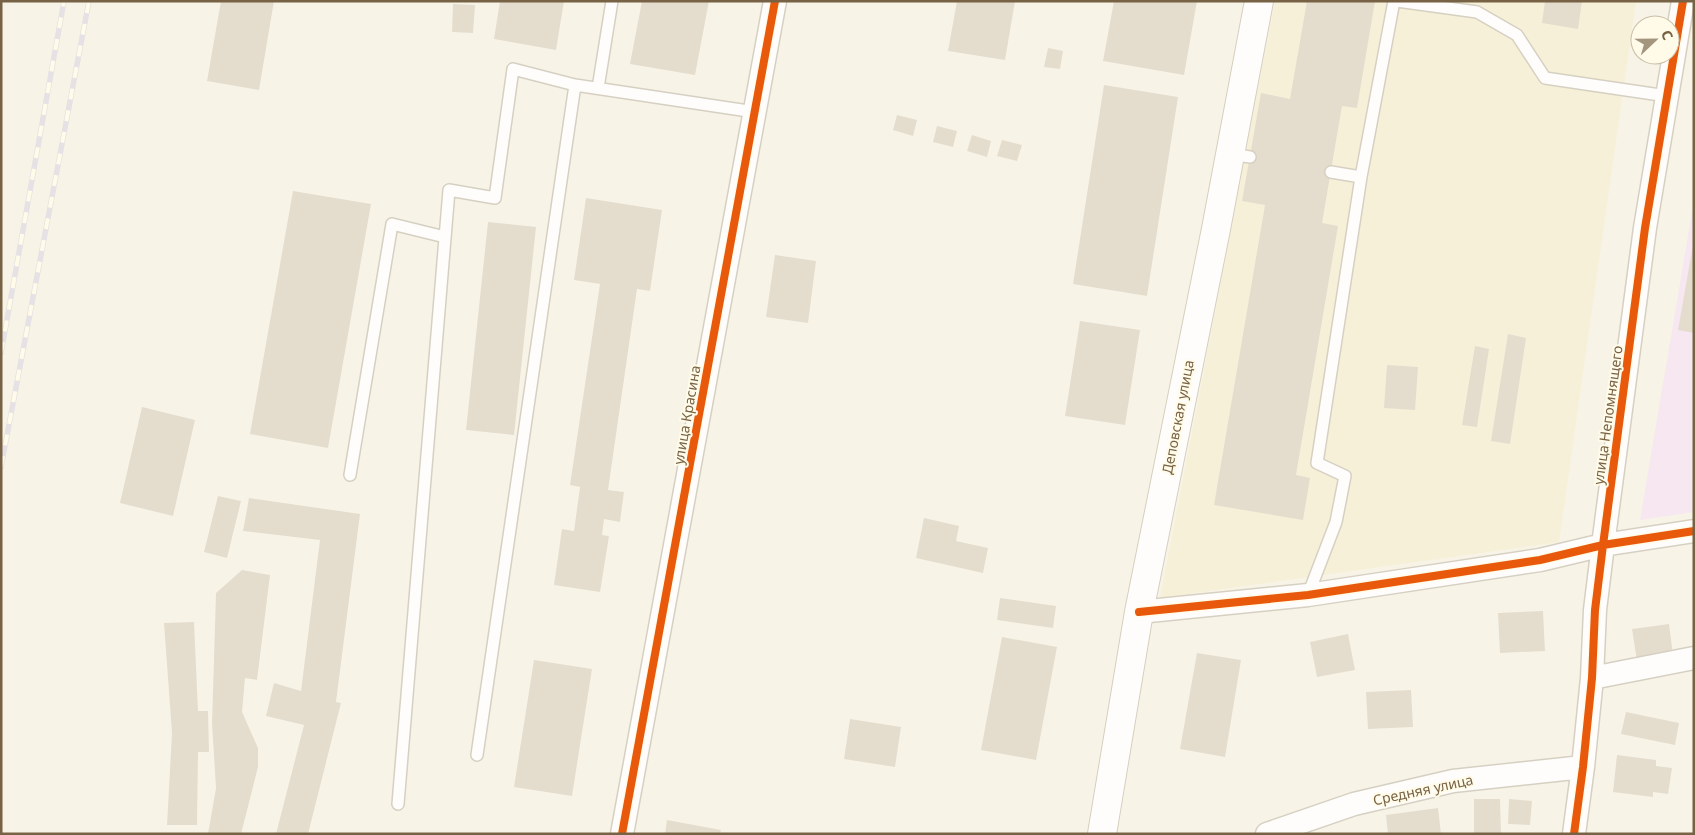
<svg xmlns="http://www.w3.org/2000/svg" width="1695" height="835" viewBox="0 0 1695 835" font-family="'Noto Sans',sans-serif">
	<rect width="100%" height="100%" fill="#f7f4e7"/>
	<path fill="#f6f0d9" d="M1275 1H1636L1559 542 1160 598Z"/>
	<path fill="#f6e7f1" d="M1694 200V512L1640 520Z"/>
	<path fill="#e4ddce" d="M221 1H274L259 90 207 81Z
		M500 1H564L556 50 494 39Z
		M642 1H709L695 75 630 64Z
		M957 1H1015L1005 60 948 51Z
		M1114 1H1197L1184 75 1103 61Z
		M1307 1H1375L1357 108 1342 106 1322 223 1338 226 1296 475 1310 478 1303 520 1214 505 1265 205 1242 201 1261 93 1290 99Z
		M1545 1H1582L1578 29 1542 23Z
		M453 4 475 5 473 33 452 32Z
		M1048 48 1063 51 1060 69 1044 67Z
		M1104 85 1178 97 1147 296 1073 284Z
		M897 115 917 120 913 136 893 130Z
		M937 126 957 131 953 147 933 142Z
		M972 135 991 141 987 157 967 151Z
		M1002 140 1022 145 1017 161 997 156Z
		M293 191 371 204 328 448 250 434Z
		M586 198 662 210 650 291 637 289 608 490 624 492 620 522 604 519 602 535 609 536 600 592 554 585 562 529 574 531 580 487 570 485 600 284 574 280Z
		M488 222 536 227 514 435 466 430Z
		M1693 245H1694V333L1678 330Z
		M775 255 816 261 808 323 766 317Z
		M1080 321 1140 330 1125 425 1065 416Z
		M1508 334 1526 338 1510 444 1491 441Z
		M1475 346 1489 349 1477 427 1462 425Z
		M1387 365 1418 367 1415 410 1384 408Z
		M142 407 195 420 173 516 120 503Z
		M218 496 241 501 227 558 204 552Z
		M249 498 360 514 336 702 341 703 308 834H276L304 725 266 716 274 683 301 691 320 540 243 531Z
		M924 518 959 526 956 541 988 548 983 573 916 558Z
		M242 570 270 575 257 680 245 678 242 712 258 748V767L241 834H208L216 788 212 723 216 593Z
		M1000 598 1056 606 1053 628 997 620Z
		M1543 611 1545 651 1500 653 1498 613Z
		M194 622 198 711H208L209 752H198L197 825H167L172 733 164 623Z
		M1669 624 1673 655 1637 661 1632 629Z
		M1348 634 1355 670 1317 677 1310 642Z
		M1002 637 1057 647 1036 760 981 750Z
		M1197 653 1241 660 1225 757 1180 749Z
		M534 660 592 669 572 796 514 787Z
		M1411 690 1413 727 1368 729 1366 692Z
		M1626 712 1679 723 1675 745 1621 734Z
		M850 719 901 727 895 767 844 759Z
		M1617 755 1656 760V766L1672 768 1668 794 1653 792V797L1613 792Z
		M1474 799H1500L1501 834H1474Z
		M1509 799 1532 801 1530 825 1508 824Z
		M1438 808 1441 834H1388L1386 815Z
		M667 820 721 830 720 834H665Z"/>
	<g fill="none" stroke-linecap="round" stroke-linejoin="round">
		<defs>
			<path id="lane" d="M1397 1 1477 12 1517 35 1545 78 1667 96
				M598 88 612 1
				M1231 154 1250 157
				M1361 177 1394 1
				M350 475 392 224 445 237
				M1308 595 1336 522 1345 476 1317 463 1361 177 1331 172
				M477 755 575 85 755 112
				M398 804 449 190 495 198 513 69 575 85"/>
			<path id="street" d="M1139 612 1308 595 1540 560 1603 545 1694 531
				M1592 678 1694 658
				M622 834 775 1
				M1267 834 1354 804 1453 781 1583 767
				M1574 834 1583 767 1592 678 1595 610 1603 545 1645 228 1683 1"/>
			<path id="secondary" d="M1102 834 1139 612 1216 229 1259 1"/>
		</defs>
		<use href="#lane" stroke="#d6d0c2" stroke-width="14"/>
		<use href="#street" stroke="#d6d0c2" stroke-width="25"/>
		<use href="#secondary" stroke="#d6cfc0" stroke-width="30"/>
		<use href="#lane" stroke="#fefdfb" stroke-width="11"/>
		<use href="#street" stroke="#fefdfb" stroke-width="22"/>
		<use href="#secondary" stroke="#fefdfb" stroke-width="28"/>
		<defs>
			<path id="rail" d="M1 353 64 1
				M1 467 89 1"/>
		</defs>
		<use href="#rail" stroke="#e5e1e4" stroke-width="5.5"/>
		<use href="#rail" stroke="#fffbe8" stroke-width="4" stroke-dasharray="11" stroke-linecap="butt"/>
		<defs>
			<path id="cycleway" d="M1139 612 1308 595 1540 560 1603 545 1694 531
				M622 834 775 1
				M1574 834 1583 767 1592 678 1595 610 1603 545 1645 228 1683 1"/>
		</defs>
		<use href="#cycleway" stroke="#fffbe8" stroke-width="11"/>
		<use href="#cycleway" stroke="#e8590c" stroke-width="8"/>
	</g>
	<g text-anchor="middle" stroke-width="4" stroke-linejoin="round" paint-order="stroke">
		<g font-size="14" fill="#776245" stroke="#fffbe8">
			<text transform="translate(687 415) rotate(-80)" y="5">улица Красина</text>
			<text transform="translate(1608 415) rotate(-82)" y="5">улица Непомнящего</text>
			<text transform="translate(1178 417) rotate(-79)" y="5">Деповская улица</text>
			<text transform="translate(1423 790) rotate(-12)" y="5">Средняя улица</text>
		</g>
	</g>
	<rect width="1695" height="835" fill="none" stroke="#776245" stroke-width="5"/>
	<g transform="translate(1655 40) rotate(68)"><circle r="24" fill="#fffbe8" stroke="#c9bea7"/>
	<path d="M0-4L9 19L0 12L-9 19Z" fill="#a4957e"/>
	<text y="-8" font-size="14" font-weight="bold" text-anchor="middle" fill="#776245">С</text>
	</g>
</svg>
